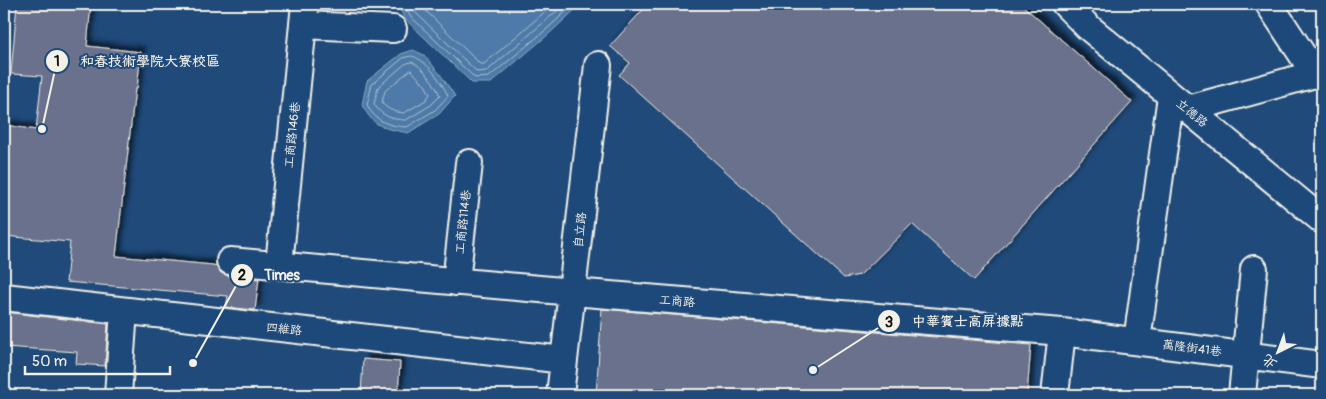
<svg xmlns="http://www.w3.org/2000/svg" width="1326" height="399" viewBox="0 0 1326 399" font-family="Pangolin,'LXGW WenKai TC',sans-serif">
	<defs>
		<filter id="shadow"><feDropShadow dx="4.5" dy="-4.5" stdDeviation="2.5" flood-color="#0009"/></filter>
	</defs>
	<rect width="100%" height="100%" fill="#1f4a7a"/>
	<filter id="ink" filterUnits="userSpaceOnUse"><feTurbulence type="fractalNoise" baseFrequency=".02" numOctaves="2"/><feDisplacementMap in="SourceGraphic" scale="10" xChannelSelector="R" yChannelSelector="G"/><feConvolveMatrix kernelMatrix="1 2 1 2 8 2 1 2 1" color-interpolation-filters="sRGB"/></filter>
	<g filter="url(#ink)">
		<path fill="#4d7aa8" stroke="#90aac2" d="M397 4H581L550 33 491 83H472L405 19Z
			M413 50 424 55 440 74 455 96 439 114 408 133C384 128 374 128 362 105L367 81 401 54Z"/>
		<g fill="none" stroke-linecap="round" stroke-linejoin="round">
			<path stroke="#b1c1ce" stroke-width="1" d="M403 4 410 16 475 78 489 77 547 29 574 4
				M410 4 415 12 477 72 487 71 565 4
				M419 4 480 64H484L554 4
				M412 56C427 60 442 82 448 96L435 110 407 127C389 126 376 122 367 105L372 84 403 58Z
				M412 62C423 66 436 85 440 96L431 105 406 120C393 120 381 116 374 104L378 87 405 64Z
				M411 70 425 85 430 94 426 100 404 113C396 112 386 110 382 102L385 91Z"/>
		</g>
		<path fill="#69718c" stroke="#f4f1e8" filter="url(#shadow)" d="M17 4H91L87 46 141 52 137 89H135L116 256 213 265 216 266 221 273 228 276 259 279 255 310 226 307 228 296 66 282 70 242 4 236V141L6 125 36 130 42 76 11 74Z
			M648 4H1021L1132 102 974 280 912 224 860 275 844 278 619 75 630 63 610 46Z
			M602 309 1031 345 1027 395H596Z
			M4 312 108 324 105 366 76 364 77 352 4 347Z
			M363 359 400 362 398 395H361Z"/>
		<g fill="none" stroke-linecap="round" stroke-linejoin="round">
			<defs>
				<path id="minor" d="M1065 4 1088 27 1322 220
					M1269 4 1315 74
					M303 25 393 29
					M1188 109 1315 74H1322
					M230 261 573 292 1062 332 1055 395
					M279 265 305 4
					M456 282 469 163
					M4 297 564 360
					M1062 332 1322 365
					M1137 341 1171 96
					M118 395 124 311
					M560 395 598 65
					M1242 395 1254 269"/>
			</defs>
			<use href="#minor" stroke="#f4f1e8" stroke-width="30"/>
			<use href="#minor" stroke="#1f4a7a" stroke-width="26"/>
		</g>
	</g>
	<g text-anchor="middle" stroke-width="4" stroke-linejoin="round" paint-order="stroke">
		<g font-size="12" fill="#f4f1e8" stroke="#1f4a7a">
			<text transform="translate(1192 113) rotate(39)" y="4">立德路</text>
			<text transform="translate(292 135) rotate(-84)" y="4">工商路146巷</text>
			<text transform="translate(463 222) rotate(-84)" y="4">工商路114巷</text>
			<text transform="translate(580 230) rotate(-84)" y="4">自立路</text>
			<text transform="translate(677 301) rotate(5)" y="4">工商路</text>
			<text transform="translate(284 329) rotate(6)" y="4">四維路</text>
			<text transform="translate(1192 348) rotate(7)" y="4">萬隆街41巷</text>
		</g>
	</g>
	<path fill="none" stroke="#f4f1e8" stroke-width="2" d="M42 129L57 61M193 363L242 275M813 370L889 321"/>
	<g fill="#f4f1e8" stroke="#1f4a7a" stroke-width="2">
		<circle cx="42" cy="129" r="5"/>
		<circle cx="193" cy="363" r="5"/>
		<circle cx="813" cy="370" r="5"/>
		<circle cx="57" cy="61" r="12"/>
		<circle cx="242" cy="275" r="12"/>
		<circle cx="889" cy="321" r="12"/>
	</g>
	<g font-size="15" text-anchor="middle" font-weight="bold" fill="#111">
		<text x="57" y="66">1</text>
		<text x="242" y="280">2</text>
		<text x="889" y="327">3</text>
	</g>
	<g font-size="14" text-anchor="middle" font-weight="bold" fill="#f4f1e8" stroke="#1f4a7a" stroke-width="4" stroke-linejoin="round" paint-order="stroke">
		<text x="150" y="66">和春技術學院大寮校區</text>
		<text x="282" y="280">Times</text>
		<text x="968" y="326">中華賓士高屏據點</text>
	</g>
	<rect width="1326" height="399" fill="none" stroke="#1f4a7a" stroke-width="20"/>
	<rect x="10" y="10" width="1306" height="379" fill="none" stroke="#f4f1e8" stroke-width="2" filter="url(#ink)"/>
	<g transform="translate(1278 352) rotate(222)" stroke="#1f4a7a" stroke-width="4" paint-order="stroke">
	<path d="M0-4L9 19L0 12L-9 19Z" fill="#f4f1e8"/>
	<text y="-8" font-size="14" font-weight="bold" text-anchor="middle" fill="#f4f1e8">北</text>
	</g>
	<path d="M25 366v8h145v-8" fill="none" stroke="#f4f1e8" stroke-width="2.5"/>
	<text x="32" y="366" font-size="15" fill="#f4f1e8" stroke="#1f4a7a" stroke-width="4" paint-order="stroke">50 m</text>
</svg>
